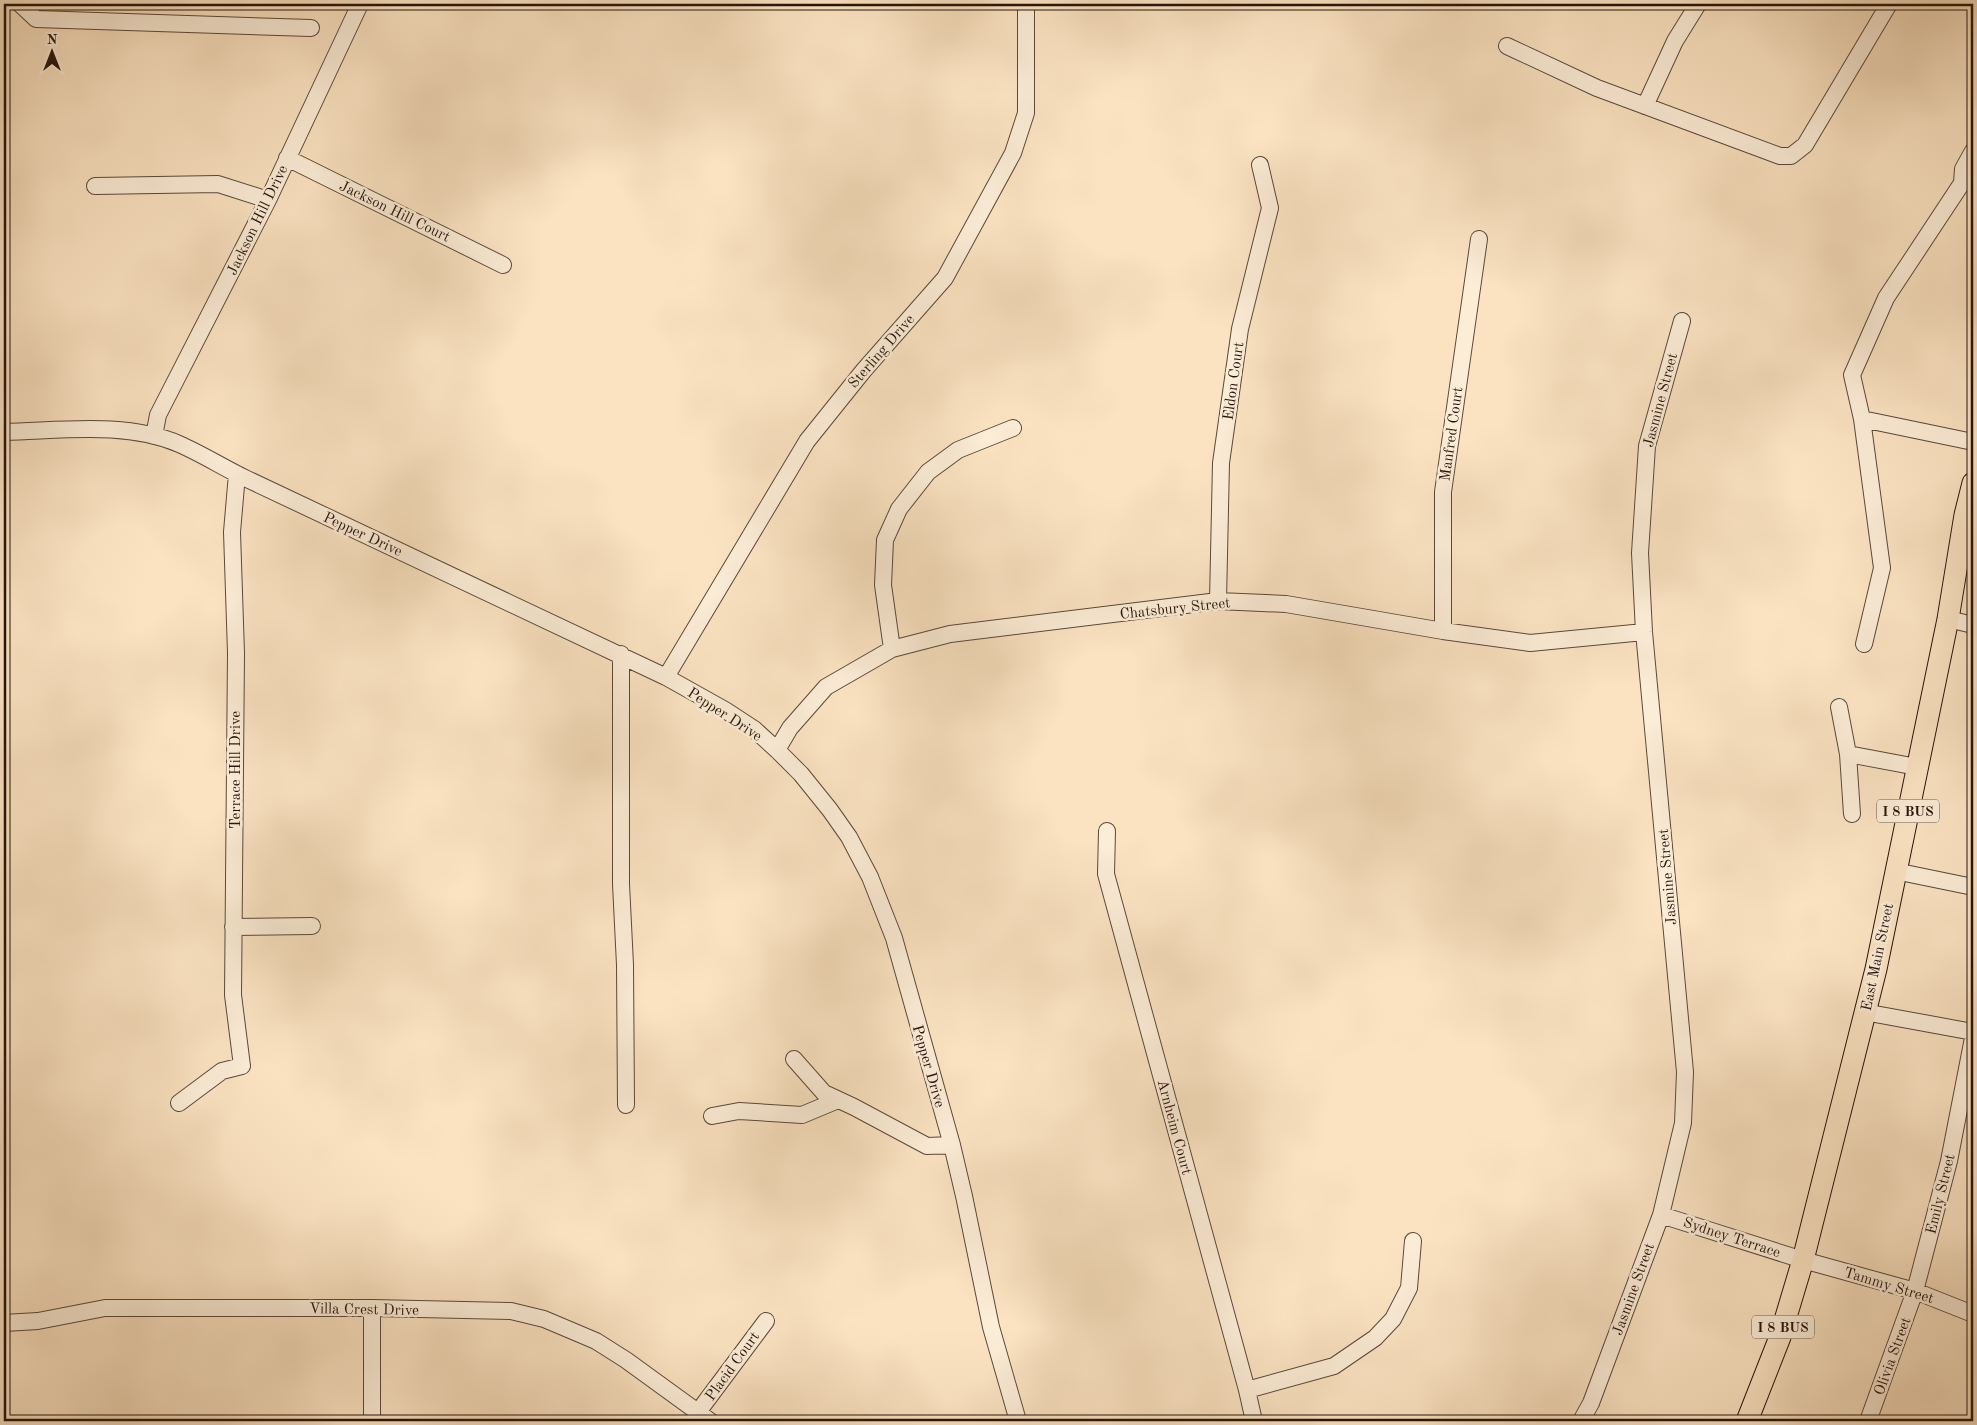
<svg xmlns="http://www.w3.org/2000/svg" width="1977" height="1425" viewBox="0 0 1977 1425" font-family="'Old Standard TT',serif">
	<rect width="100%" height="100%" fill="#fbe3c2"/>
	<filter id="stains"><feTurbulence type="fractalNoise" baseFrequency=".004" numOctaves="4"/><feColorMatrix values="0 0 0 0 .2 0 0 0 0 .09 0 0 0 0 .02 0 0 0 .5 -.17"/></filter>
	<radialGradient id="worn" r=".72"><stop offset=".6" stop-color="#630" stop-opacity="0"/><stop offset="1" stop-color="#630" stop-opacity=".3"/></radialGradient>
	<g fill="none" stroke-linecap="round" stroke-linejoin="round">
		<defs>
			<path id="minor" d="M20 4 36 19 311 28
				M1507 46 1597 88 1780 156H1791L1805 145 1889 4
				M1645 106 1675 41 1698 4
				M1973 151 1963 169 1962 183 1886 298 1852 375 1862 419 1973 442
				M287 158 503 265
				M95 186 218 184 268 200
				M1862 419 1882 568 1864 644
				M4 432C60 431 125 421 179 444 202 454 224 468 247 479L666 677 725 710 754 729 777 750 801 774 830 810 849 837 870 877 894 938 952 1145 964 1196 991 1327 1018 1421
				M154 436 158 415 268 200 360 4
				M1218 601 1221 463 1240 329 1270 208 1260 165
				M1948 619 1973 625
				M1443 631V492L1479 239
				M892 649 883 585 885 540 899 509 928 472 958 450 1013 428
				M621 654V884L625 965 626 1105
				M666 677 807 441 864 370 945 278 1013 153 1026 113V4
				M1839 707 1848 754 1852 814
				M777 750 790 728 826 687 892 649 950 634 1218 601 1286 604 1443 631 1530 643 1644 632
				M1848 754 1917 767
				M1107 831 1106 874 1247 1390 1254 1421
				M1895 871 1973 887
				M233 927 312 926
				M1864 1012 1973 1032
				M794 1059 824 1093 854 1107 927 1146 952 1145
				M179 1103 222 1071 242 1066 233 995 236 653 232 532 237 474
				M712 1116 739 1111 802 1115 838 1100
				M1661 1215 1803 1260 1915 1291 1973 1314
				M372 1308V1421
				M4 1323 38 1321 105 1308H372L511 1311 544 1319 596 1341 626 1360 710 1421
				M1247 1390 1334 1366 1375 1338 1393 1319 1409 1288 1413 1241
				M698 1412 766 1321
				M1581 1421 1591 1403 1661 1215 1683 1123 1685 1072 1644 632 1640 553 1647 446 1682 321
				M1868 1421 1915 1291 1949 1161 1973 1038"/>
			<path id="major" d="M1747 1421 1780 1337 1803 1260 1876 969 1948 619 1965 515 1973 483"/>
		</defs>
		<use href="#minor" stroke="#5b483a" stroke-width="18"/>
		<use href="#major" stroke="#26140c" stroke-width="23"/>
		<use href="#minor" stroke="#fcedd7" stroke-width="16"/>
		<use href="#major" stroke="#fbe3c2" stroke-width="21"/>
	</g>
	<g text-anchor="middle" stroke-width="5" stroke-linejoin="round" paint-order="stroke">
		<g fill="#fcedd7" stroke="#665549" stroke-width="1">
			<rect x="1877" y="799.5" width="62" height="23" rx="4"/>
			<rect x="1752" y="1315.5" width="62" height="23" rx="4"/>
		</g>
		<g font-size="14" font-weight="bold" fill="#26140c">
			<text x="1908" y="816">I 8 BUS</text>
			<text x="1783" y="1332">I 8 BUS</text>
		</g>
		<g font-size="15" fill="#26140c" stroke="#fcedd7">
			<text transform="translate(395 211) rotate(26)" y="5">Jackson Hill Court</text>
			<text transform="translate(257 220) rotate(-64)" y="5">Jackson Hill Drive</text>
			<text transform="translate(881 351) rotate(-49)" y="5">Sterling Drive</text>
			<text transform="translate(1233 381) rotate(-82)" y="5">Eldon Court</text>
			<text transform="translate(1660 400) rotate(-75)" y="5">Jasmine Street</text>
			<text transform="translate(1451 434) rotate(-82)" y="5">Manfred Court</text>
			<text transform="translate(363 534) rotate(25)" y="5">Pepper Drive</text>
			<text transform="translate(1175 608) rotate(-6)" y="5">Chatsbury Street</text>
			<text transform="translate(725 714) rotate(33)" y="5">Pepper Drive</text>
			<text transform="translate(235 770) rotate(-90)" y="5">Terrace Hill Drive</text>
			<text transform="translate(1667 877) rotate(-95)" y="5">Jasmine Street</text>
			<text transform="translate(1877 957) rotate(-78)" y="5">East Main Street</text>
			<text transform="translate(929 1066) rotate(74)" y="5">Pepper Drive</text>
			<text transform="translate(1175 1127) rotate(75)" y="5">Arnheim Court</text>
			<text transform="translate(1940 1194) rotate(-76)" y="5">Emily Street</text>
			<text transform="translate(1732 1237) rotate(18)" y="5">Sydney Terrace</text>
			<text transform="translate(1889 1285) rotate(17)" y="5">Tammy Street</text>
			<text transform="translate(1633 1289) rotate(-70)" y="5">Jasmine Street</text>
			<text transform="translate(364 1309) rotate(1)" y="5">Villa Crest Drive</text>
			<text transform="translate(1892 1356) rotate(-70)" y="5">Olivia Street</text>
			<text transform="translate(732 1366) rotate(-54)" y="5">Placid Court</text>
		</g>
	</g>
	<rect width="1977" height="1425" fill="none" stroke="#fbe3c2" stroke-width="20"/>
	<rect x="5" y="5" width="1967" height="1415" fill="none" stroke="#26140c" stroke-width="2.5"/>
	<rect x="10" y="10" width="1957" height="1405" fill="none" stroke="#26140c"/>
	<g transform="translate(52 52)" stroke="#fcedd7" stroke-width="4" paint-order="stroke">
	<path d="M0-4L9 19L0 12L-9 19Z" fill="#26140c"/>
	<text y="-8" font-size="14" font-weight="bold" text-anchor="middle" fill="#26140c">N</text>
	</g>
	<rect width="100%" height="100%" filter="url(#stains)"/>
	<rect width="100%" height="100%" fill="url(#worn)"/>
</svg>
